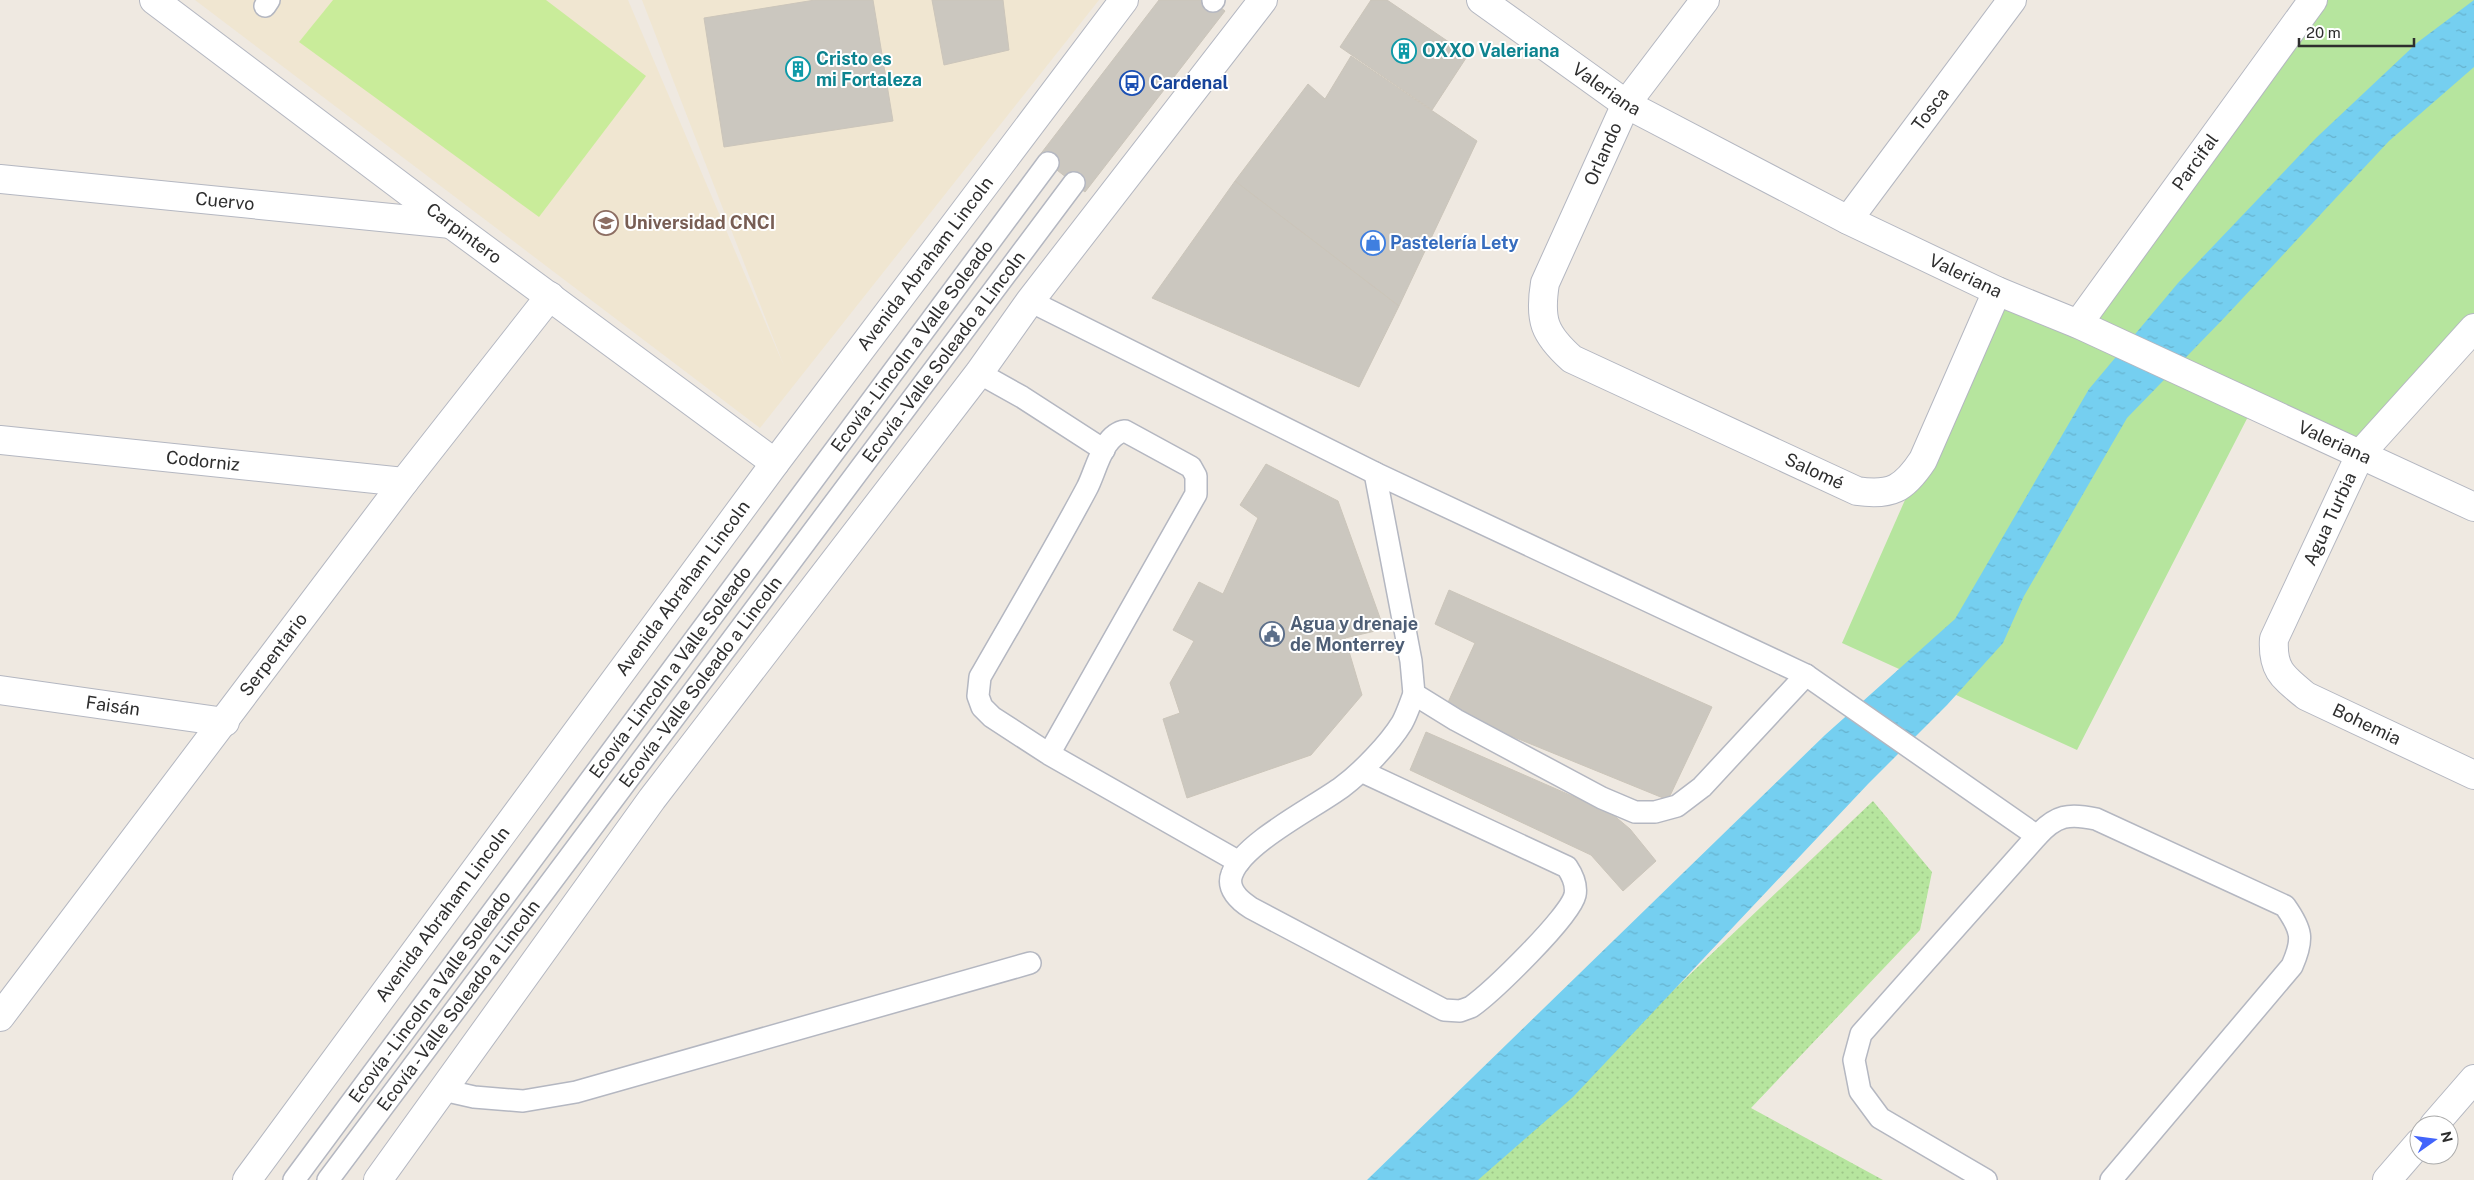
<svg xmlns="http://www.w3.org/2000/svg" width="2474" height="1180" viewBox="0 0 2474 1180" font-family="'Public Sans',sans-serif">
	<defs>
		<pattern id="grass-dots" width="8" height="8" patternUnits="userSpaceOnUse" patternTransform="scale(1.25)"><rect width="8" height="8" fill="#b6e59e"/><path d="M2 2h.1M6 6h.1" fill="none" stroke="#9dc588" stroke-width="1.8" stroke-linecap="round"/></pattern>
		<pattern id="water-ripples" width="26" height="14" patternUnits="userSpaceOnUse" patternTransform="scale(1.25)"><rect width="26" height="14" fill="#75cff0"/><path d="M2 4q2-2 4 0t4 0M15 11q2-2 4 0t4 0" fill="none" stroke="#66b2ce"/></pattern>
	</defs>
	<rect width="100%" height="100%" fill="#efe9e1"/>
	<path fill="#f0e6d1" d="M195 0H628L784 366 642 0H1099L760 428Z"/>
	<path fill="url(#grass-dots)" d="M1873 801 1932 872 1920 930 1751 1108 1883 1180H1473Z"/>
	<path fill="#b6e59e" d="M2313 0H2474V328L2361 453 2078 324Z
		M1997 291 2254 405 2077 750 1842 643Z"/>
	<path fill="#c9ec9a" d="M333 0H546L646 76 539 217 299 42Z"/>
	<path fill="url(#water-ripples)" d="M2474 0V67L2389 141 2226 316 2127 418 2024 596 2003 643 1947 705 1868 784 1573 1097 1478 1180H1367L1825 735 1955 619 2089 389 2178 283 2316 138 2418 42Z"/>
	<path fill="#cbc7bf" stroke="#cbc5ba" d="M815 0H873L893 121 724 147 704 18Z
		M932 0H1003L1009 50 944 65Z
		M1159 0H1211L1225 11 1085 192 1039 156Z
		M1371 0H1387L1468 55 1432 110 1340 47Z
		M1351 56 1477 141 1399 306 1235 181 1308 84 1325 99Z
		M1235 181 1399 306 1359 387 1152 298Z
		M1266 464 1338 501 1384 629 1345 638 1362 695 1311 755 1187 798 1163 719 1180 713 1170 683 1194 641 1173 630 1199 582 1223 594 1258 518 1240 505Z
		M1449 590 1712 707 1668 800 1445 709 1475 643 1435 624Z
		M1426 732 1611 813 1630 829 1656 861 1623 891 1591 855 1410 770Z"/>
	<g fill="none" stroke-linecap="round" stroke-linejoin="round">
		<defs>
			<g id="service">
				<path d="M1213 1 1214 0"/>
				<path d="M265 6 269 0"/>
				<path d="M1030 301 1375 473 1806 675 2037 836"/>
				<path d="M979 373 1022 397 1104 450"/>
				<path d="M1375 473 1411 661 1414 694 1456 720 1602 798 1635 812H1655L1677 806 1702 787 1806 675"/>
				<path d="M1049 754 1196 494V476L1191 467 1125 431C1103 434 1096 471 1087 488 1053 552 1016 614 980 677L978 696 982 707 992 717 1049 754 1239 862"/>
				<path d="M1361 771 1567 867C1573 876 1577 885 1575 895 1570 917 1492 992 1471 1007L1460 1011 1444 1010 1251 908C1240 901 1226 889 1232 874 1243 843 1315 807 1342 787 1362 772 1389 744 1402 723 1407 714 1410 704 1414 694"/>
				<path d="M443 1090 474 1097 523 1101 576 1092 1030 963"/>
				<path id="s1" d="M294 1180 1048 163"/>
				<path id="s2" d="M328 1180 1074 183"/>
				<path d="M1986 1180 1880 1118 1860 1091 1854 1060 1861 1034 2037 836C2056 815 2069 813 2096 819L2285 906C2302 930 2304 939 2292 966L2111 1180"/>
			</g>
			<g id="minor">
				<path id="s3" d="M154 0 451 224 775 463"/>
				<path id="s4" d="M1481 0 1626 104 1848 220 1997 291 2078 324 2474 507"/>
				<path id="s5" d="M1705 0 1626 104 1545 283C1539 320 1544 334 1572 359L1857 491C1891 496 1904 489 1923 460L1997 291"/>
				<path id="s6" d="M0 179 451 224"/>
				<path id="s7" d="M1848 220 2012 0"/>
				<path id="s8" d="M2078 324 2313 0"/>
				<path id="s9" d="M2474 328 2361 453 2274 639C2272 670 2283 677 2306 696L2474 775"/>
				<path id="s10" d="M0 440 404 482"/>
				<path id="s11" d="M0 690 225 722"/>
				<path id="s12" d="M0 1017 404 482 550 296"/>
				<path d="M2434 1125 2474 1079"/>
				<path d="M2387 1180 2419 1143"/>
			</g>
			<g id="secondary">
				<path id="s13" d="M247 1180 775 463 1124 0"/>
				<path d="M378 1180 652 799 979 373 1030 301 1263 0"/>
			</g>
		</defs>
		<use href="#service" stroke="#b4b7c1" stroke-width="24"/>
		<use href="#minor" stroke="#b4b7c1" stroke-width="30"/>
		<use href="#secondary" stroke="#b4b7c1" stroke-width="30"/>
		<use href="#service" stroke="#fff" stroke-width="21"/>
		<use href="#minor" stroke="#fff" stroke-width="28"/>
		<use href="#secondary" stroke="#fff" stroke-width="28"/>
	</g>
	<defs>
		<symbol id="building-ring" viewBox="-11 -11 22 22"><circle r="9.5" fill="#fff" stroke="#0f9aa8" stroke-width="1.5"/><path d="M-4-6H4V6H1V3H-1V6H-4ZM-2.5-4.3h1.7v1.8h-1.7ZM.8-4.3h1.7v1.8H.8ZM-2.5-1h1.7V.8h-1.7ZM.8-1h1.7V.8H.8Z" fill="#0f9aa8"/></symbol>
		<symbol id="bus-ring" viewBox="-11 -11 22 22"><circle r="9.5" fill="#fff" stroke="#1a4fb4" stroke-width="1.5"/><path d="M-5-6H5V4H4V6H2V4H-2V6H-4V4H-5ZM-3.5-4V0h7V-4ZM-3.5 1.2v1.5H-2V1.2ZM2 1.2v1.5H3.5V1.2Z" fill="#1a4fb4"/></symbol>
		<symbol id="university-ring" viewBox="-11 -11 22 22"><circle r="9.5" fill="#fff" stroke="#8d6e63" stroke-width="1.5"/><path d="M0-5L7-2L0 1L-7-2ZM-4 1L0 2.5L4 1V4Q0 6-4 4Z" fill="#8d6e63"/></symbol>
		<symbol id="shop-ring" viewBox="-11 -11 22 22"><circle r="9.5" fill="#fff" stroke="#3f7fe0" stroke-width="1.5"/><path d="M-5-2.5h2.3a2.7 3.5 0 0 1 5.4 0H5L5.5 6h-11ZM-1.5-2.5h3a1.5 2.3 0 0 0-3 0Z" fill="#3f7fe0"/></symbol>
		<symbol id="civic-ring" viewBox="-11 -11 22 22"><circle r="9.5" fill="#fff" stroke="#5c6f8a" stroke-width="1.5"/><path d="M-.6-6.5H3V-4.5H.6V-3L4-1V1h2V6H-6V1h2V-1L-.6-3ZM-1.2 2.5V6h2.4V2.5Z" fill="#5c6f8a"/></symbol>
	</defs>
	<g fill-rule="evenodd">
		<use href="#building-ring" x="1390" y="37" width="28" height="28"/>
		<use href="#building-ring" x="784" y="55" width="28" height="28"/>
		<use href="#bus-ring" x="1118" y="69" width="28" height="28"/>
		<use href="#university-ring" x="592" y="209" width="28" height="28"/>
		<use href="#shop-ring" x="1359" y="229" width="28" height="28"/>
		<use href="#civic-ring" x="1258" y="620" width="28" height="28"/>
	</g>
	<g text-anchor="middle" stroke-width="4" stroke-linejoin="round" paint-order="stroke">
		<g font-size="18" font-weight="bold" fill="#0d838f" stroke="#fff" text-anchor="start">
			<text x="1422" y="57">OXXO Valeriana</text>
			<text x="816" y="65">Cristo es<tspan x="816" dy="21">mi Fortaleza</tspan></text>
		</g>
		<g font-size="18" font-weight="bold" fill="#164399" stroke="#fff" text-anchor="start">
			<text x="1150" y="89">Cardenal</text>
		</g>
		<g font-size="18" fill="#2e2e2e" stroke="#fff">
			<text dy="6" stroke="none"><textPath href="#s4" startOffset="154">Valeriana</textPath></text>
			<text dy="6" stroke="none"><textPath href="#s7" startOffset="138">Tosca</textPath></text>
			<text transform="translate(1603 154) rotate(-66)" y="6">Orlando</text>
			<text dy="6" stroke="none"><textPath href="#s8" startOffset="200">Parcifal</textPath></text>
			<text dy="6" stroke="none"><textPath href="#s6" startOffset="226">Cuervo</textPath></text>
			<text dy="6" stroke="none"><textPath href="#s3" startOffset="388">Carpintero</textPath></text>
			<text dy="6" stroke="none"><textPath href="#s13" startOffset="1140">Avenida Abraham Lincoln</textPath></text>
			<text dy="6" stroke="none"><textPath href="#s4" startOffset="559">Valeriana</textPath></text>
			<text dy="6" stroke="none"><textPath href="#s1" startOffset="1038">Ecovía - Lincoln a Valle Soleado</textPath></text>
			<text dy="6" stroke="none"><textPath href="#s2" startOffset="1028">Ecovía - Valle Soleado a Lincoln</textPath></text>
			<text dy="6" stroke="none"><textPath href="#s4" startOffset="964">Valeriana</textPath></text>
			<text dy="6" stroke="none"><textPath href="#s10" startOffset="204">Codorniz</textPath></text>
			<text dy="6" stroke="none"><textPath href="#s5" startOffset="680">Salomé</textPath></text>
			<text transform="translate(2330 519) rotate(-65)" y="6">Agua Turbia</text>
			<text dy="6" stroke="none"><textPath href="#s13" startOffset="735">Avenida Abraham Lincoln</textPath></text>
			<text dy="6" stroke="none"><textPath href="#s12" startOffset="454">Serpentario</textPath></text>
			<text dy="6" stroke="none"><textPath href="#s1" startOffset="632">Ecovía - Lincoln a Valle Soleado</textPath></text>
			<text dy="6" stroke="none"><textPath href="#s2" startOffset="622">Ecovía - Valle Soleado a Lincoln</textPath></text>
			<text dy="6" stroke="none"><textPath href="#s11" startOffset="114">Faisán</textPath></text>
			<text dy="6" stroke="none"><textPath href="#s9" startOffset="510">Bohemia</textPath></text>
			<text dy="6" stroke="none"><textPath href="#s13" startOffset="330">Avenida Abraham Lincoln</textPath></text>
			<text dy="6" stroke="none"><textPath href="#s1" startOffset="228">Ecovía - Lincoln a Valle Soleado</textPath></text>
			<text dy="6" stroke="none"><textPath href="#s2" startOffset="218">Ecovía - Valle Soleado a Lincoln</textPath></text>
		</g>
		<g font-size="18" font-weight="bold" fill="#785e54" stroke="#fff" text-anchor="start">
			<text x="624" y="229">Universidad CNCI</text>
		</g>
		<g font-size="18" font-weight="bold" fill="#366cbe" stroke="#fff" text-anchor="start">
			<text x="1390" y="249">Pastelería Lety</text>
		</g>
		<g font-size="18" font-weight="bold" fill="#4e5e75" stroke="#fff" text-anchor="start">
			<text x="1290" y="630">Agua y drenaje<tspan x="1290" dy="21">de Monterrey</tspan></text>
		</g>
	</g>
	<g transform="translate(2434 1140) rotate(76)"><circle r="24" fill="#ffffff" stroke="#ababab"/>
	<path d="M0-4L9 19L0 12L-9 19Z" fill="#4264fb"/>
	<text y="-8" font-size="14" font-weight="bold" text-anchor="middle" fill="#2e2e2e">N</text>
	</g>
	<path d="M2299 38v8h115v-8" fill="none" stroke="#2e2e2e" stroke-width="2.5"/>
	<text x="2306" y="38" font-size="15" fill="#2e2e2e" stroke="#ffffff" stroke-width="4" paint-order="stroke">20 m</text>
</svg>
